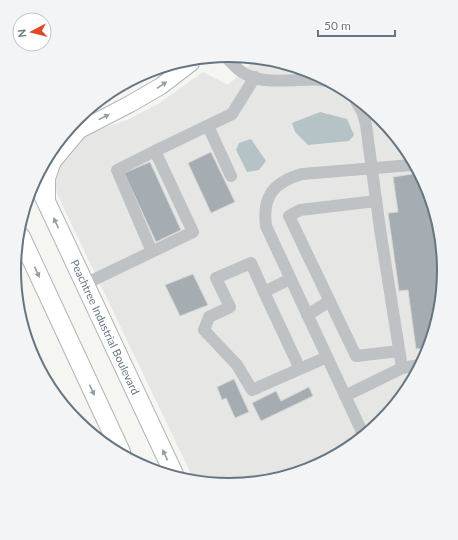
<svg xmlns="http://www.w3.org/2000/svg" width="458" height="540" font-family="Lato,sans-serif">
  <rect width="100%" height="100%" fill="#f5f5f1"/>
  <path fill="#e6e7e5" d="M255,60l56,11 70,47 47,70 16,82 -16,82 -47,70 -70,47 -82,16 -36,-7 -136,-284 -3,-18 19,-34 27,-13 27,-9 31,-16 45,-32 25,13z"/>
  <path fill="#d5dad1" d="M24,323l32,68 -26,-39z"/>
  <path fill="#b5c2c6" d="M320,112l27,7 7,16 -5,6 -41,4 -13,-13 -3,-9z
    M251,139l15,22 -7,9 -12,2 -11,-22 3,-7z"/>
  <path fill="#a5adb3" stroke="#d6d6d4" d="M211,152l24,50 -24,11 -23,-50z
    M150,162l31,68 -25,12 -32,-69z
    M418,173l10,15 16,82 -15,77 -13,2 -8,-59 -9,1 -11,-78 10,-1 -5,-35z
    M193,274l15,31 -28,11 -15,-31z
    M234,379l15,33 -14,6 -9,-20 -4,2 -5,-13z
    M309,387l4,9 -52,25 -9,-18 24,-12 5,10z"/>
  <g fill="none" stroke-linecap="round" stroke-linejoin="round">
    <g stroke="#b1b6b9" stroke-width="18">
      <path id="major" d="M66,137l64,-33 31,-18 30,-23"/>
    </g>
    <g stroke="#b1b5b8" stroke-width="20">
      <path id="highway" d="M36,180l138,294
        M46,198v-20l6,-17 25,-30
        M21,237l100,215"/>
    </g>
    <path stroke="#bec2c5" stroke-width="12" d="M225,56c4,4 8,9 13,13 16,14 40,12 60,11 9,0 19,-2 27,1
      M208,126l23,50
      M376,201l-76,9 -11,6 67,140 43,-5
      M152,252l-35,-82 38,-19
      M290,279l-26,13 -13,-29 -35,15 14,29 -21,10 -5,13 33,35 15,25 75,-33
      M85,284l108,-52 -38,-81 77,-37 23,-37
      M264,292l36,77
      M307,315l23,-14
      M402,368l17,-3
      M345,396l57,-28 -22,-139 -14,-104 -3,-12 -7,-12
      M363,434l-97,-208c-4,-30 8,-44 36,-52l110,-9"/>
    <use href="#major" stroke="#fff" stroke-width="16"/>
    <use href="#highway" stroke="#fff" stroke-width="18"/>
  </g>
  <defs><path id="oneway-solid" d="M-6-.8H1V-3.2L6.5 0L1 3.2V.8H-6Z"/></defs>
  <g fill="#939fa8">
    <use href="#oneway-solid" transform="translate(162 85) rotate(-35)"/>
    <use href="#oneway-solid" transform="translate(104 117) rotate(-26)"/>
    <use href="#oneway-solid" transform="translate(56 223) rotate(-115)"/>
    <use href="#oneway-solid" transform="translate(37 272) rotate(65)"/>
    <use href="#oneway-solid" transform="translate(92 390) rotate(65)"/>
    <use href="#oneway-solid" transform="translate(165 455) rotate(-115)"/>
  </g>
  <g text-anchor="middle" stroke-width="4" stroke-linejoin="round" paint-order="stroke">
    <g font-size="11" fill="#657682" stroke="#fff">
      <text transform="translate(105 327) rotate(65)" y="4">Peachtree Industrial Boulevard</text>
    </g>
  </g>
  <path d="M0 0H458V540H0ZM21 270a208 208 0 1 1 416 0a208 208 0 1 1-416 0Z" fill="#f3f4f5" fill-rule="evenodd"/>
  <path fill="none" stroke="#657682" stroke-width="2" d="M21 270a208 208 0 1 1 416 0a208 208 0 1 1-416 0Z"/>
  <g transform="translate(32 32) rotate(263)"><circle r="19" fill="#ffffff" stroke="#c1c8cd"/>
  <path d="M0-3L7 15L0 10L-7 15Z" fill="#dd4a29"/>
  <text y="-6" font-size="11" font-weight="bold" text-anchor="middle" fill="#657682">N</text>
  </g>
  <path d="M318 30v6h77v-6" fill="none" stroke="#657682" stroke-width="2"/>
  <text x="324" y="30" font-size="12" fill="#657682" stroke="#ffffff" stroke-width="3" paint-order="stroke">50 m</text>
</svg>
